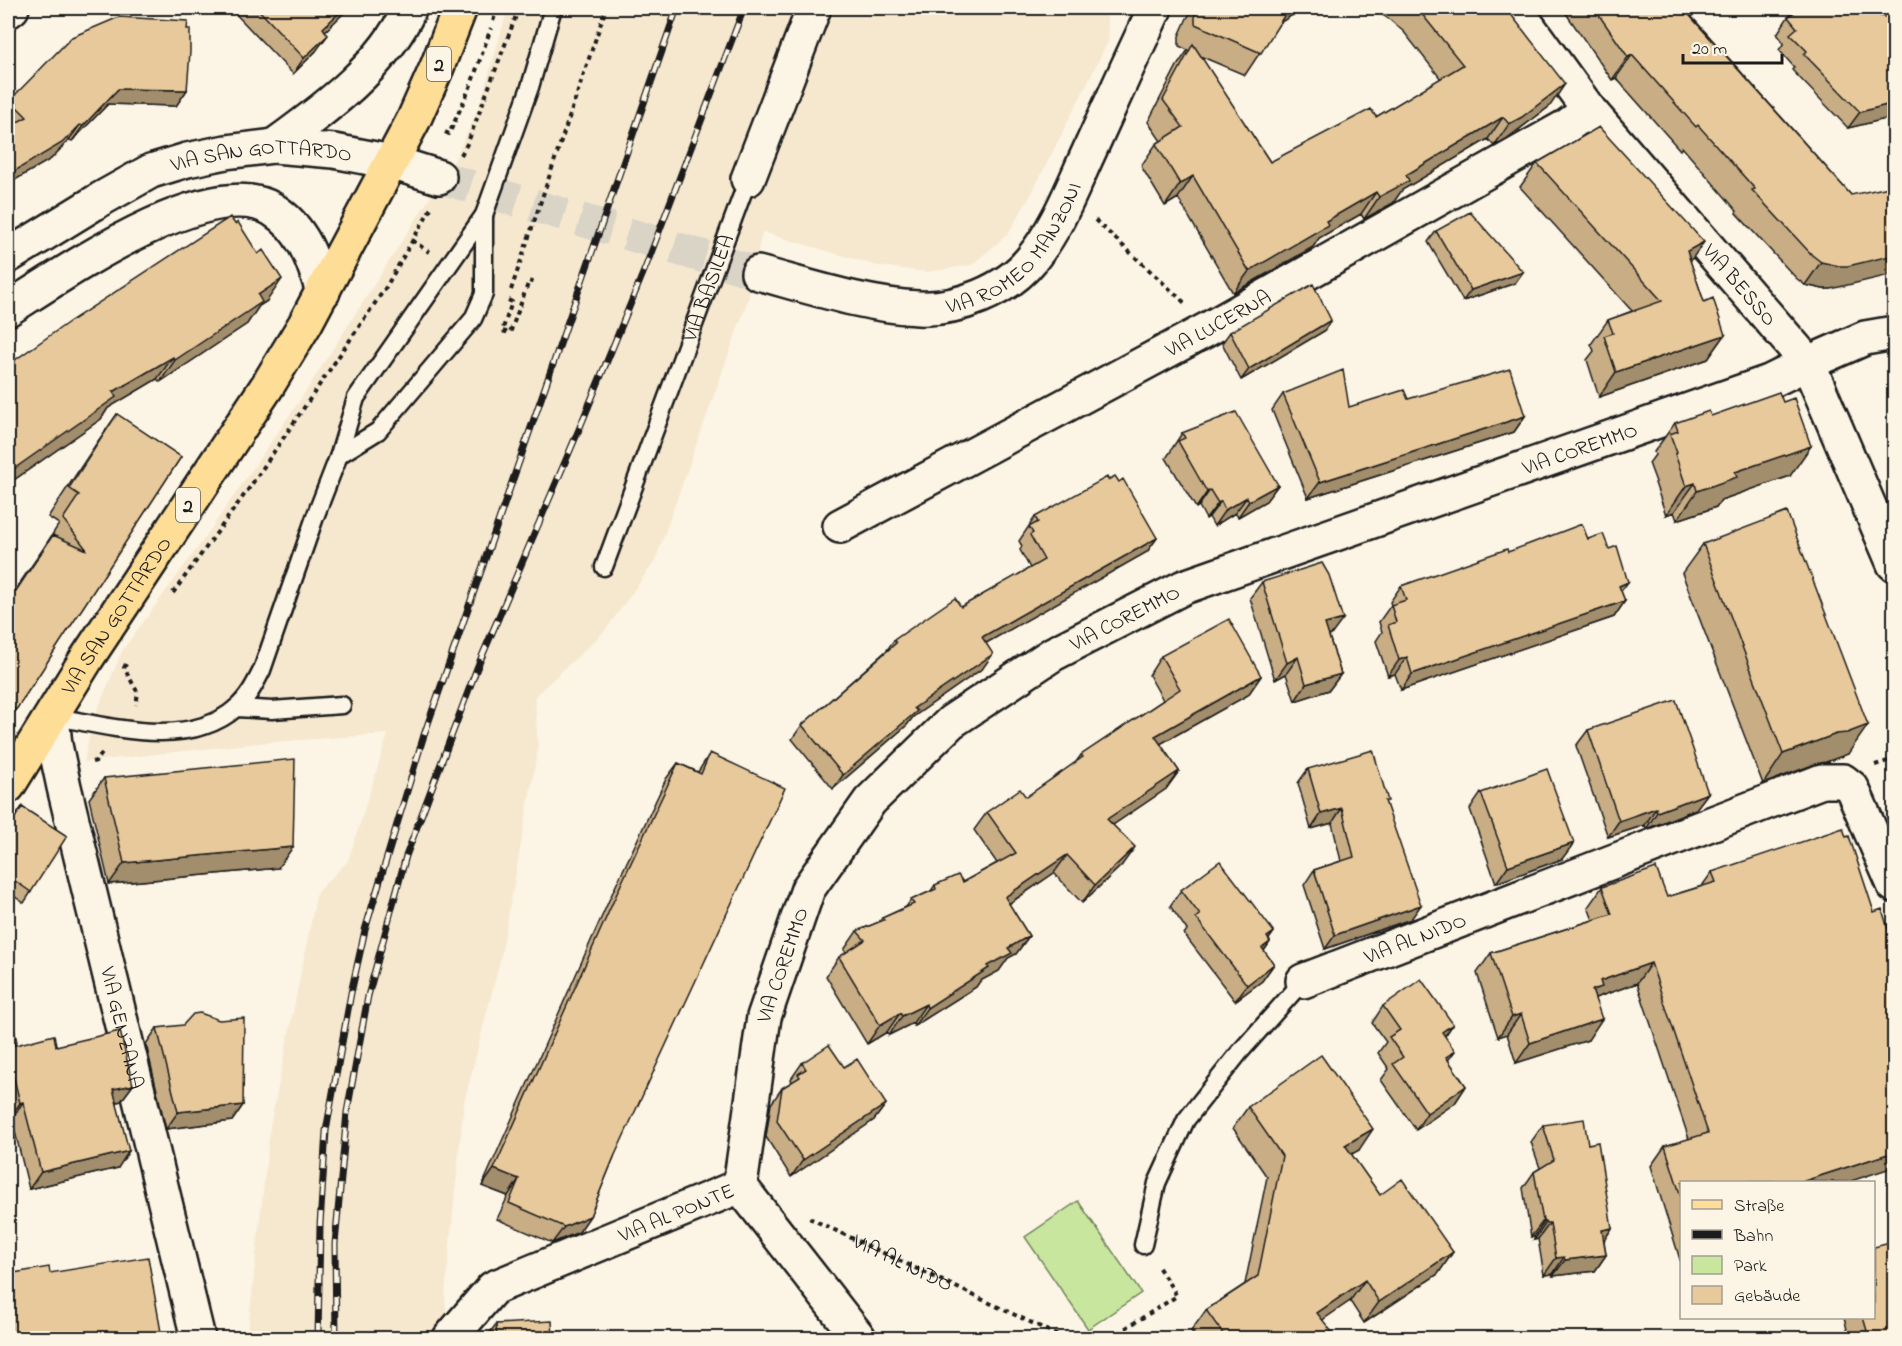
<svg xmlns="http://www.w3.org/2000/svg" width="1902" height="1346" font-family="'Indie Flower',sans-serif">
  <rect width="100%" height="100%" fill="#fcf5e5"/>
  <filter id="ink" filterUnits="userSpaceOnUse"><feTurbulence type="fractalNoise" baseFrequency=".0167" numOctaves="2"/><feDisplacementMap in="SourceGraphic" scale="12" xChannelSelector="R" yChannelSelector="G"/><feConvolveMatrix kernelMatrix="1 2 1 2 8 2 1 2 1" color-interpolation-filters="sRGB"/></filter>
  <g filter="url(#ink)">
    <path fill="#f6e8cf" d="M508,8h598l3,32 -77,153 -24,41 -36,31 -44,7 -50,-6 -116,-34 -14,68 -93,261 -50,70 -70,65 3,53 -37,208 -37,146 -19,192 3,43h-201l23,-211 47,-235 31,-31 40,-127 -128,9 -176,19 8,-40 30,-71 79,-108 99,-143 156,-243 23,-50z"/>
    <path fill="#c8e69e" stroke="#72815d" stroke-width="1.5" d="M1078,1201l63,92 -53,36 -63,-92z"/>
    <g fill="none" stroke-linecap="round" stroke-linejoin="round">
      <path stroke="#dad4c7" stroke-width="33" stroke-dasharray="33 16" stroke-linecap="butt" d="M439,177l319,96"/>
      <g stroke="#1c1c1c" stroke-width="21">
        <g id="service">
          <path d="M339,455l39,-24 95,-112 11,-25v-79"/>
          <path id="s2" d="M604,567l144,-388"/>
          <path d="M236,708l36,2 70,-5"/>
          <path d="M52,716c55,10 137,34 184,-8 12,-10 19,-24 26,-38l53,-153 24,-62 17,-57 128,-183 46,-128 23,-79"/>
          <path d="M1143,1245l14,-62 29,-63 53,-67 64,-72"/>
        </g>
      </g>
      <g stroke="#1c1c1c" stroke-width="38">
        <g id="minor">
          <path d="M8,11l4,-3"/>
          <path d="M274,146c52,-38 109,-79 136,-138"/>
          <path d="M748,179l66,-171"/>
          <path id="s3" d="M840,526l368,-197 359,-203 22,-16"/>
          <path id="s4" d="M52,716l3,29 9,42 134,551"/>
          <path id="s5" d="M1303,981l519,-200h21l9,7 42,97"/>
          <path id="s6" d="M740,1186l24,-169 44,-128 62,-88 81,-79 102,-68 131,-67 585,-205 39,-19"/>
          <path id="s7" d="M450,1338l43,-50 247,-102 119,152"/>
        </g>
      </g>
      <g stroke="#1c1c1c" stroke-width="38">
        <path id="tertiary" d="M1808,363l57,-25 29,-5"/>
      </g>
      <g stroke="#1c1c1c" stroke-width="38">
        <g id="secondary">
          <path id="s8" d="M1515,8l74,102 219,253 86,201"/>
          <path id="s9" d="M8,256l93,-57 50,-28 36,-11 39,-8 48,-6 60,5 57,11 48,15"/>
          <path id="s10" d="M758,273c53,14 106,32 160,35 39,2 88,-17 113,-48 25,-30 40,-69 56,-104 22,-49 45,-99 68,-148"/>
          <path d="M8,309c54,-34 201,-137 264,-100 31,19 41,50 51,83"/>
        </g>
      </g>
      <g stroke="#1c1c1c" stroke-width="38">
        <g id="primary">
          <path id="s11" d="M8,786l79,-128 181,-273 37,-61 109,-205 23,-52 23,-59"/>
        </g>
      </g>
      <g stroke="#1c1c1c" stroke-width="4" stroke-dasharray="4.5 4.5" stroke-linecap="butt">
        <path d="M493,21l5,-13"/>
        <path d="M445,132l4,2 22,-49 20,-57"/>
        <path d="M461,155l7,-13 51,-134"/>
        <path d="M1095,220l91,84"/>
        <path d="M412,240l17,12"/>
        <path d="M511,290l95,-282"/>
        <path d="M508,300l4,2 -10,29 8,2 19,-52 6,2"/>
        <path d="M173,593l77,-106 136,-200 45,-79"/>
        <path d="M126,664l-2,4 14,25 -2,12"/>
        <path d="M92,762l4,-1 8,-10"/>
        <path d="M1875,765l19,-6"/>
        <path id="s1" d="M809,1218l255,120"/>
        <path d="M1110,1338l67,-42 -20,-31"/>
      </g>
      <use href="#service" stroke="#fcf5e5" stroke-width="16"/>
      <use href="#minor" stroke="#fcf5e5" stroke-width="33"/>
      <use href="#tertiary" stroke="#fcf5e5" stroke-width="33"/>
      <use href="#secondary" stroke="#fcf5e5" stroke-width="33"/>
      <use href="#primary" stroke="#fedd96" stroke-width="33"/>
      <g stroke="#1c1c1c" stroke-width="7">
        <path id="rail" d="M318,1338l2,-113 6,-94 25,-138 14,-63 59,-195 253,-727
          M336,1338l-1,-94 12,-132 21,-116 38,-140 71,-188 103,-241 66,-161 98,-258"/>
      </g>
      <use href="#rail" stroke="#fcf5e5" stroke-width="4.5" stroke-dasharray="14" stroke-linecap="butt"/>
    </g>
    <path fill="#c8ad85" stroke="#1c1c1c" stroke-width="1.5" d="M230,8h119l-24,23 -9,20 -23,23z
      M1194,8h110l-24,14 -35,53 -45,-19 70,106 106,-45 65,-38 -37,-47 -14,-12 -18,-12h-4h138l44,98 -44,33 -12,7 -6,-7 -86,51 -9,13 -29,16 -3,-5 -42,24 -6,9 -80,46 -55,-95 -13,8 -24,-40 15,-22 5,-3 -13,-19 29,-56 11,-16 -9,-4v-10l8,-18z
      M1568,8h123l4,5 -3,4 159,178 -20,94h-8l-18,-4 -9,-7 -60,-65 1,-2 -55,-64 -2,3 -64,-72 -4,2 -47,-68z
      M1788,17l106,2v98l-46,11 -56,-58 2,-3 -15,-17 5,-7 -7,-9z
      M187,29v61l-11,16 -68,-2 -36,37 -3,-1 -18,19 -43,25v-57l1,-1 -1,-2v-20l4,-6z
      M1537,163l153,98 14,41 21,33 -17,24 -109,38 -12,-37 7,-9 -3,-7 17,-24 24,-9 -112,-124z
      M1436,231l79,52 -52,18 -35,-59z
      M267,301l-8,5 -12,18 -87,58 -3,-3 -49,29 -7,11 -93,65v-119z
      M1324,331l-83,49 -19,-37 8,-11z
      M1283,394l66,13 59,-8 117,17 -11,16 -206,66 -36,-88z
      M117,414l64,43 -173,265v-137l7,5 28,-41 16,-25 -11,-7 48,-73z
      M1711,416l79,60 -69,24 -5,7 -39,13 -3,-8 -8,3 -11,-32 1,-1 -7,-19 6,-8 -1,-3 21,-29z
      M1182,433l96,52 -12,16 -28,16 -3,-4 -21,13 -5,-9 -3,2 -7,-13 -3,2 -30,-50 5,-7v-1z
      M1108,480l49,58 -10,14 -161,91 -3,25 -70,49 -6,8 -74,64 -41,-50 10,-14 85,-75 7,-10 67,-33 69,-39 -10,-18 2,-4 -3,-5 16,-24z
      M1588,539l33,52 4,10 -11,16 -213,73 -6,-16 -7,2 -12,-35 6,-9 -3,-10 12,-17 -1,-3 11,-16 107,-34z
      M1703,544l145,210 -22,8 -11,2 -52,20 -81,-211z
      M1262,582l69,53 -2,1 12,38 -12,16 -34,11 -9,-27 -11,6 -25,-82z
      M1161,656l100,20 -13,19 -88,49 19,27 -13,18 -53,36 9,40 -40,38 -28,-30 -45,31 20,32 -13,18 -8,4 -9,13 -19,10 -4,6 -62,39 -1,-3 -24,12 -2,-3 -20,12 -41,-68 13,-19 8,-4 -3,-3 13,-19 22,-9 3,-4 24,-11 5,-7 20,-9 4,-6 28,-3 34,-19 -23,-33 13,-18 39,-15 50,-35 5,-7 82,-55 -14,-25z
      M1588,730l120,63 -12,16 -50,20 -1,-4 -37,12 -32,-91z
      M710,753l-96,404 -24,59 -11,16 -27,11 -55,-24 11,-23 -26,-10 128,-288 56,-119 12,-16 20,9z
      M1308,769l78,35 25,115 -86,30 -21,-64 10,-15 27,-9 -9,-38 -21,6 -13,-46z
      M104,778l174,90 -169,16 -20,-85z
      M1481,793l81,66 -66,24 -26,-74z
      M22,807l9,85 -7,11 -16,-11v-65z
      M1712,872l162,40 -192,270v84l-31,-100 14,-20 24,-7 -52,-156 -42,15 -7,42 -72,23 -9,-29 -9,3 -21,-64 14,-20 102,-33 -5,-13 14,-20 65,10 35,-11z
      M1181,890l93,42 -5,7 1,3 -6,9 10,13 -12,17 -27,20 -51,-67 3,-4 -17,-24z
      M8,1004l7,41 41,1 77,39 -12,16 -4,1 1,66 -89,21 -17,-70h-3l-1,-4z
      M1383,1006l70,18 -8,12 3,24 18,26 -11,17 -39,27 -35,-50 8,-11 -11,-16 8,-11 -14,-19z
      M157,1028l86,77 -11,16 -66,8 -20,-85z
      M802,1063l42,4 42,37 -12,16 -83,57 -25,-40 5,-33 11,-16 10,-6 -1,-3z
      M1248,1107l111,43 -8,4 29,41 73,57 -15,22 -74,49 -14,-22 -28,19 5,18h-131l-5,-7 15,-21 39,-26 22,-107 -34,-49z
      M1543,1125l45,19 24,84 -8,12 2,15 -11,16 -42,5v-2l-9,1 -6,-36 -4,1v-3h-3l-8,-49 11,-16 6,-4 -9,-26z
      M1844,1317h30l20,21h-45z
      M496,1324l57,14h-67z"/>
    <path fill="#a28d6c" stroke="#1c1c1c" stroke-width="1.5" d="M344,8h5l-38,37 12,-17z
      M1289,8h15l-26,16z
      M328,35l-12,16 -23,23 11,-16z
      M1632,55l-16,23 -4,2 16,-23z
      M1565,84l-15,22 -44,33 -12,7 15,-22z
      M118,89l69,1 -11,16 -68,-2 -36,37 11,-15z
      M1894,103v14l-46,11 12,-16z
      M1503,117l-15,22 -86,51 -9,13 -29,16 15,-22 27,-22z
      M80,125l-11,15 -18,19 -43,25v-9z
      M1193,176l-15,22 -13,8 15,-22z
      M1376,192l-15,22 -42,24 -6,9 -80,46 16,-22 77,-50z
      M1704,242l-17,24v-15z
      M1894,255v19l-63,15h-8l-18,-4 16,-23z
      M1523,272l-8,11 -52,18 8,-11z
      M282,279l-15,22 -8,5 -12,18 -87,58 15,-22 83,-65z
      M1331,320l-7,11 -83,49 8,-11z
      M1725,335l-17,24 -109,38 17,-25z
      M173,357l-16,22 -49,29 -7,11 -93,65v-6l7,-10 98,-76z
      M1525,416l-11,16 -206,66 12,-16z
      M1811,446l-21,30 -69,24 -5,7 -39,13 20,-29 38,-19z
      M1695,483l-21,29 -8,3 20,-29z
      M1278,485l-12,16 -28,16 11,-16z
      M1210,490l-11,16 -3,2 11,-16z
      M1247,497l-12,16 -21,13 11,-16z
      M1221,501l-12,16 -3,2 12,-16z
      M1157,538l-10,14 -175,99 10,-14z
      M1628,582l-12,16 3,-12z
      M1625,601l-11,16 -213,73 11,-16z
      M1343,619l-12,16 -17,6 11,-17z
      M993,654l-10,14 -70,49 -6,8 -74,64 10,-14 71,-67z
      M1298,657l-12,17 -11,6 12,-17z
      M1407,657l-12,17 -7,2 11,-16z
      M1341,674l-12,16 -34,11 11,-17z
      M1261,676l-13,19 -106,59 13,-18z
      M1868,725l-20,29 -22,8 -11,2 -52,20 20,-30 53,-20z
      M1179,771l-13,18 -71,48 12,-18z
      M1708,793l-12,16 -50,20 11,-17z
      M1342,808l-10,15 -21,6 10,-15z
      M1656,808l-11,17 -37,12 11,-16z
      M1574,843l-12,16 -66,24 12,-17z
      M293,847l-15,21 -169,16 15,-21z
      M1135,847l-13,18 -40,38 13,-18z
      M1067,855l-13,18 -62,42 13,-18z
      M1421,905l-10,14 -86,30 10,-14z
      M1274,932l-11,15 7,-5 -11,16 -9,7 17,-28z
      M1029,936l-13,18 -8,4 -9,13 -19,10 -4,6 -62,39 13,-18 60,-42 21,-18z
      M1651,963l-14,20 -42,15 -3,-8 8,-9z
      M1274,964l-12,17 -27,20 12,-16z
      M926,1004l-13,19 -24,12 13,-19z
      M900,1013l-13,19 -20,12 13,-19z
      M1521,1014l-14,20 -9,3 14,-20z
      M1602,1019l-14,21 -72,23 14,-20z
      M1453,1024l-11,16v-8z
      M1455,1051l-12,16 3,-10z
      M133,1085l-12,16 -19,5 11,-17z
      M1466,1086l-11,17 -39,27 11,-17z
      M23,1102l-11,17h-3l11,-16z
      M886,1104l-12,16 -83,57 12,-17z
      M243,1105l-11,16 -66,8 12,-17z
      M1373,1129l-14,21 -29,17 15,-22z
      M129,1151l-11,17 -89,21 12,-17z
      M1894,1152v15l-46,15h-47z
      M494,1169l25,10 -11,17 -26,-10z
      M590,1216l-11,16 -27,11 12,-16z
      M1543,1221h2l-11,16h-3z
      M1546,1223h4l-12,16 -4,1z
      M1612,1228l-11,17 1,-15z
      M1453,1252l-15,22 -74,49 15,-21z
      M1606,1255l-11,16 -42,5 12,-16z
      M1564,1257l-11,17 -9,1 12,-17z
      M1365,1280l-15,21 -48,33 15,-21z"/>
    <path fill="#e8c99b" stroke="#1c1c1c" stroke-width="1.5" d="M257,8h87l-21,20 5,7 -24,23z
      M1197,8h92l-28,45 -66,-29v-10z
      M1417,8h89l59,76 -43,33 -13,7 -6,-7 -97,58 3,6 -30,16 -3,-5 -50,29 2,4 -79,46 -56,-95 -13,8 -24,-40 27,-17 -20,-27 30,-56 77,118 101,-53 5,8 87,-52z
      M1594,8h97l4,5 -5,3 161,179 43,-9v69l-46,11h-9l-18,-4 -9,-7 -60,-65 3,-1 -57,-64 -2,2 -64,-72 -4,2z
      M1800,8h47l47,11v84l-34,9 -56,-58 3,-3 -17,-17 7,-6 -9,-11z
      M119,17l69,4 -1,8h3v23l-3,38 -69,-1 -35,37 -3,-1 -18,18 -54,32v-48l19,-10 -12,-12 2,-1 -5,-6 60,-61z
      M1599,127l105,115 -17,9 17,51 9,-4 12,37 -109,37 -12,-36 9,-3 -5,-13 54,-19 -125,-138z
      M1470,212l53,60 -52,18 -35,-59z
      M230,217l5,7 3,-2 20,32 5,-4 19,29 -24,16 4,7 -87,58 -2,-3 -60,35 3,5 -101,71 -5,-7 -2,1v-97l61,-43z
      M1313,284l18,36 -82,49 -19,-37z
      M1510,369l15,47 -205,66 -37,-88 60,-24 6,37 55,-17 4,9z
      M1779,392l4,10 11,-4 17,48 -76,26 2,5 -40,14 -2,-8 -9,3 -11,-32 2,-1 -7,-19 8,-3 -3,-8 34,-12 2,5z
      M1236,412l42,73 -29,16 -2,-4 -22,13 -4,-9 -3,2 -8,-13 -3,2 -29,-51 7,-3 -3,-5z
      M117,414l64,43 -165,253 -8,-6v-119l8,6 37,-56 34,15 -24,-31 16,-24 -10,-7z
      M1115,476l4,6 4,-3 34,59 -175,99 11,17 -79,54 3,3 -74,64 -41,-50 94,-82 -2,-3 61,-42 6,9 83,-47 -14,-25 3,-2 -4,-6 9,-5 -3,-5 72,-40 1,3z
      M1787,512l81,213 -21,8 -11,1 -53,20 -80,-210z
      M1582,524l6,15 15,-5 6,15 8,-3 11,36 -9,4 6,15 -213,73 -5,-17 -8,3 -11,-35 8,-3 -5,-17 15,-5 -5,-14 106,-37 1,3z
      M1322,563l7,12 14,44 -18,5 16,50 -35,10 -8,-27 -11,6 -25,-81z
      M1229,619l32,57 -106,60 24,35 -72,48 28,28 -40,38 -28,-30 -62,42 24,39 -21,12 4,5 -25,13 2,2 -62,40 -1,-4 -24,12 -2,-3 -20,12 -41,-68 26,-17 -8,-9 27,-11 -2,-2 32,-14 -3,-4 25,-11 -1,-4 23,-10 5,7 53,-29 -29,-41 33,-23 6,8 57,-40 -2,-2 99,-66 -19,-33z
      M1676,700l32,93 -51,19 -1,-4 -37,13 -31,-91z
      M1373,750l15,51h-3l36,104 -86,30 -21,-65 40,-13 -12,-49 -21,6 -13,-45z
      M710,753l75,35 -171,369 -24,59 -26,11 -55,-24 10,-24 -25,-10 128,-287 56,-119 23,11z
      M295,759l-2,88 -169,16 -20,-85z
      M1547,769l27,74 -66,23 -27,-73z
      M22,807l45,29 -36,56 -23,-16v-48z
      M1843,828l3,9 3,-1 25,76 8,-3 12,40v203l-93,30h-119v18l-17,-54 43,-13 -57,-170 -51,18 2,6 -10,3 10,29 -72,24 -9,-29 -9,3 -21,-64 121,-39 -10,-27 54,-19 11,29 49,-15 -4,-10z
      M1220,861l54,71 -7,5 3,5 -8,6 12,16 -27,21 -51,-67 4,-3 -19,-25z
      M1421,979l32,45 -11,8 13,19 -9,6 20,29 -39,27 -34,-49 10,-7 -14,-20 11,-7 -17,-24z
      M8,1004l9,38 -9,3z
      M200,1013l19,7 25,-2 -1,87 -65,7 -21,-84 26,-3 10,-11z
      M120,1031l13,54 -20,4 16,62 -88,21 -18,-70 -3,1 -12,-50v-6l46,-12 2,11z
      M829,1045l15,22 13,-8 29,45 -83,56 -26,-39 5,-33 18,-11 -2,-3 8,-5 -4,-6z
      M1321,1055l52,74 -28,16 35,50 22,-16 51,73 -74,50 -14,-22 -48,33 15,19 -9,6h-97l-20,-28 52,-34 24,-120 -34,-49z
      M1584,1119l4,25 10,-2 14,86 -10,2 4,25 -41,5 -1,-3 -8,1 -6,-35h-4l-1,-2h-2l-9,-49 20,-12 -11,-35z
      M1894,1242v96h-25l-6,-21h11v-70z
      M148,1257l14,81h-154v-64l41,-7 1,6z
      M552,1321l1,17h-56l-1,-14z"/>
  </g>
  <g text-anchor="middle" stroke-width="6" stroke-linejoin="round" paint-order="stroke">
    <g fill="#fcf5e5" stroke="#5f5d58" stroke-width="1.5">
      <rect x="427" y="47" width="24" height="34" rx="4.5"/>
      <rect x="176" y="488" width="24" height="34" rx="4.5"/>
    </g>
    <g font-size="20" font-weight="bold" fill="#1c1c1c">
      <text x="439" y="71">2</text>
      <text x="188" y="512">2</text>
    </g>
    <g font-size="21" fill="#1c1c1c" stroke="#fcf5e5">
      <text dy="7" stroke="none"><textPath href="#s9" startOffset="279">VIA SAN GOTTARDO</textPath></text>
      <text dy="7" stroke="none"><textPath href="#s10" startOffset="286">VIA ROMEO MANZONI</textPath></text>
      <text dy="7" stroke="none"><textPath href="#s8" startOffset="357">VIA BESSO</textPath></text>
      <text dy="7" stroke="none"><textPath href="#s2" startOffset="298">VIA BASILEA</textPath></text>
      <text dy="7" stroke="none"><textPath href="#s3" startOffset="429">VIA LUCERNA</textPath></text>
      <text dy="7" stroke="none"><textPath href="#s6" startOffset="1216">VIA COREMMO</textPath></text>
      <text dy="7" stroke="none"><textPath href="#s11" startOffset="202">VIA SAN GOTTARDO</textPath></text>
      <text dy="7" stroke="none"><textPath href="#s6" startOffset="730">VIA COREMMO</textPath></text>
      <text dy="7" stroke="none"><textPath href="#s5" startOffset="120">VIA AL NIDO</textPath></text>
      <text dy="7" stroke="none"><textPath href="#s6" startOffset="226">VIA COREMMO</textPath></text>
      <text dy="7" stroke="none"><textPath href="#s4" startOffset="320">VIA GENZANA</textPath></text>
      <text dy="7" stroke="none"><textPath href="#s7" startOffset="264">VIA AL PONTE</textPath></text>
      <text dy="7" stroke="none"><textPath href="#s1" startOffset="104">VIA AL NIDO</textPath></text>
    </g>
  </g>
  <rect width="1902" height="1346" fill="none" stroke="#fcf5e5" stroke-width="30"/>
  <rect x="15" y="15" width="1872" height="1316" fill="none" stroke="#1c1c1c" stroke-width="2" filter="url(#ink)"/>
  <rect x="1680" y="1181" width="195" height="138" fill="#fcf5e5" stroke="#a29e95" stroke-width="1.5"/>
  <rect x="1692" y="1200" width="30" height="9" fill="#fedd96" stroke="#a29e95" stroke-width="1.5"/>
  <text x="1734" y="1211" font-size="18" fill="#1c1c1c">Straße</text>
  <rect x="1692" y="1230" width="30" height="9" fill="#1c1c1c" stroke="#a29e95" stroke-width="1.5"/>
  <text x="1734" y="1241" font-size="18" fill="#1c1c1c">Bahn</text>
  <rect x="1692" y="1256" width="30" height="18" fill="#c8e69e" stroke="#a29e95" stroke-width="1.5"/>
  <text x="1734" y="1271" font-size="18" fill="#1c1c1c">Park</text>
  <rect x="1692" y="1286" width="30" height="18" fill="#e8c99b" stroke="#a29e95" stroke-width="1.5"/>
  <text x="1734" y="1301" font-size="18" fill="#1c1c1c">Gebäude</text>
  <path d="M1683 54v9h99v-9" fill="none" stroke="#1c1c1c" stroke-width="3"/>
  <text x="1692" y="54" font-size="18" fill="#1c1c1c" stroke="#fcf5e5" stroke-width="4.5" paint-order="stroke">20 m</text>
</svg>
